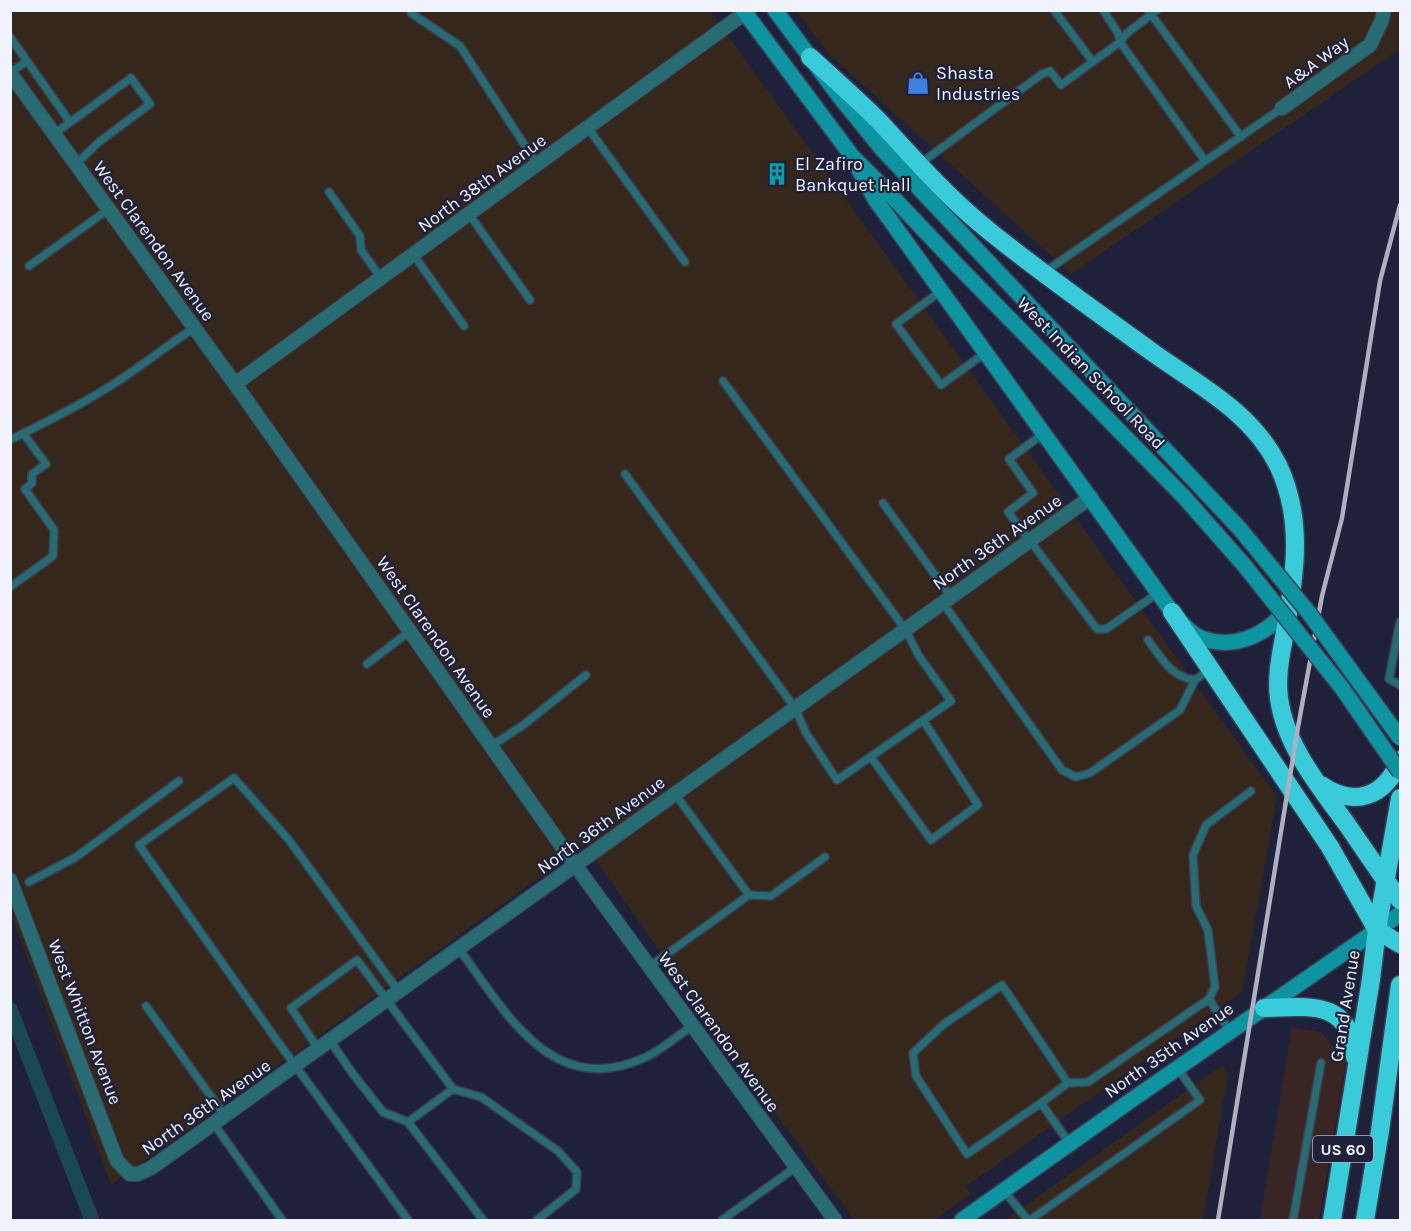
<svg xmlns="http://www.w3.org/2000/svg" width="1411" height="1231" font-family="Karla,sans-serif">
  <rect width="100%" height="100%" fill="#1e2139"/>
  <path fill="#392524" d="M1292,1027l29,5 25,29 -27,159h-59z"/>
  <path fill="#36271c" d="M11,11h699l567,786 -35,195 -276,194 5,8 -37,26h-80l-98,-133 -171,-242 -474,340 -100,-271z
    M796,11h604v38l-329,225 -242,-220z
    M1223,1065l5,10 -25,145h-198z"/>
  <g fill="none" stroke-linecap="round" stroke-linejoin="round">
    <path stroke="#194854" stroke-width="15" d="M10,1009l82,211"/>
    <g stroke="#3b3e54" stroke-width="10">
      <path id="lane" d="M1054,10l39,52
        M1103,10l15,23 2,9
        M1148,10l93,127
        M411,13l49,33 77,118
        M10,37l17,24 -17,12
        M1120,42l6,-8 31,-24
        M27,61l43,61
        M588,128l97,134
        M54,134l77,-56 19,26 -51,38 -23,22
        M921,163l121,-89 8,-3 11,14 59,-43 85,119
        M329,192l31,44 1,14 20,28
        M469,214l61,86
        M413,254l51,72
        M29,266l80,-57
        M1046,271l236,-163
        M941,291l-45,33 45,61 44,-32
        M1044,433l-35,26 24,34 -25,19 89,117h9l52,-36
        M10,440c42,-21 89,-44 127,-72 19,-13 37,-27 57,-40
        M625,474l170,234 11,25 31,47 114,-79 -32,-45 -14,-27 -182,-248
        M883,503l68,94
        M10,587l43,-31 1,-26 -29,-41 7,-6v-9l14,-10 -23,-31
        M943,603l119,167 14,7 14,-4 90,-63 15,-30
        M1400,622l-11,57 11,6
        M1148,640c14,19 23,37 47,40l14,-10
        M367,664l43,-33
        M491,746l31,-20 64,-51
        M871,757l60,83 47,-35 -55,-85
        M29,882l47,-25 103,-76
        M749,895l22,1 54,-39
        M459,949c47,63 93,152 187,108 17,-8 31,-21 46,-31
        M649,967l100,-72 -74,-101
        M399,992l-110,-152 -55,-62 -95,67 139,197 130,178
        M1209,999l6,-12 -7,-57 -12,-24 -3,-51 13,-30 45,-34
        M146,1006l79,110
        M319,1050l-28,-42 66,-48 96,129 -45,33 -25,-10 -30,-38 -22,-32
        M1068,1083l20,-1 121,-83 21,33
        M453,1089l28,8 77,54 19,21 -1,17 -39,31
        M1041,1103l27,-20 -66,-98 -58,39 -31,29 3,23 51,78 74,-51 29,41
        M408,1122l75,98
        M214,1124l68,96
        M1004,1191l24,29
        M722,1220l74,-53
        M1030,1220l170,-120 -22,-31
        M1293,1220l28,-157"/>
    </g>
    <g stroke="#3b3e54" stroke-width="16">
      <path id="street" d="M10,73l225,311 340,481 260,355
        M1282,108l88,-63 12,-25 2,-10
        M235,384l514,-374
        M10,880l107,281 13,13h8l13,-6 940,-671"/>
    </g>
    <g stroke="#3b3e54" stroke-width="18">
      <path id="secondary" d="M743,10l109,146 34,34 71,75 227,232 60,68
        M775,10l64,86 43,53 358,380
        M858,168l17,31 297,413c9,10 19,23 32,27 33,11 71,-7 85,-37
        M962,1220l171,-121 267,-185"/>
    </g>
    <g stroke="#3b3e54" stroke-width="21">
      <path id="highway" d="M810,57c23,21 47,42 69,64 35,38 69,77 109,109 53,43 109,82 164,122 46,33 99,59 126,113 26,54 17,111 7,167 -4,22 -9,44 -6,66 6,47 40,88 67,125 18,26 35,52 54,77
        M1172,612l158,235 47,83 23,14
        M1321,785c33,23 64,12 79,-25
        M1264,1008c43,-1 86,-10 91,49
        M1332,1220l39,-241 6,-49 23,-132
        M1365,1220l15,-89 20,-146"/>
    </g>
    <use href="#lane" stroke="#286b73" stroke-width="7"/>
    <use href="#street" stroke="#286b73" stroke-width="14"/>
    <use href="#secondary" stroke="#0e94a0" stroke-width="15"/>
    <use href="#highway" stroke="#39cbd9" stroke-width="18"/>
    <path stroke="#aeb0bf" stroke-width="4.5" d="M1218,1220l80,-493 24,-131 20,-78 38,-237 20,-76"/>
    <g stroke="#3b3e54" stroke-width="18" stroke-linecap="butt">
      <path id="secondary-bridge" d="M1240,529l69,84 91,125
        M1244,565l98,123 58,84"/>
    </g>
    <use href="#secondary-bridge" stroke="#0e94a0" stroke-width="15"/>
  </g>
  <defs>
    <g id="shop-bare" transform="scale(1.8)"><path d="M-5-2.5h2.3a2.7 3.5 0 0 1 5.4 0H5L5.5 6h-11ZM-1.5-2.5h3a1.5 2.3 0 0 0-3 0Z" fill="#3f7fe0" stroke="#1e2139" stroke-width="2.5" paint-order="stroke"/></g>
    <g id="building-bare" transform="scale(1.8)"><path d="M-4-6H4V6H1V3H-1V6H-4ZM-2.5-4.3h1.7v1.8h-1.7ZM.8-4.3h1.7v1.8H.8ZM-2.5-1h1.7V.8h-1.7ZM.8-1h1.7V.8H.8Z" fill="#0f9aa8" stroke="#1e2139" stroke-width="2.5" paint-order="stroke"/></g>
  </defs>
  <g fill-rule="evenodd">
    <use href="#shop-bare" x="918" y="83"/>
    <use href="#building-bare" x="777" y="174"/>
  </g>
  <g text-anchor="middle" stroke-width="4.5" stroke-linejoin="round" paint-order="stroke">
    <rect fill="#1e2139" stroke="#b1b3c2" stroke-width="1.5" x="1313" y="1136" width="60" height="26" rx="4.5"/>
    <g font-size="16" font-weight="bold" fill="#f0f2fc">
      <text x="1343" y="1155">US 60</text>
    </g>
    <g font-size="18" fill="#f0f2fc" stroke="#1e2139">
      <text transform="translate(1316 62) rotate(-36)" y="6">A&amp;A Way</text>
      <text transform="translate(482 183) rotate(-36)" y="6">North 38th Avenue</text>
      <text transform="translate(154 241) rotate(54)" y="6">West Clarendon Avenue</text>
      <text transform="translate(1091 373) rotate(46)" y="6">West Indian School Road</text>
      <text transform="translate(997 542) rotate(-35)" y="6">North 36th Avenue</text>
      <text transform="translate(436 637) rotate(55)" y="6">West Clarendon Avenue</text>
      <text transform="translate(601 825) rotate(-36)" y="6">North 36th Avenue</text>
      <text transform="translate(1345 1006) rotate(-81)" y="6">Grand Avenue</text>
      <text transform="translate(85 1022) rotate(69)" y="6">West Whitton Avenue</text>
      <text transform="translate(719 1032) rotate(54)" y="6">West Clarendon Avenue</text>
      <text transform="translate(1169 1050) rotate(-35)" y="6">North 35th Avenue</text>
      <text transform="translate(206 1107) rotate(-35)" y="6">North 36th Avenue</text>
    </g>
    <g font-size="18" fill="#f0f2fc" stroke="#1e2139" text-anchor="start">
      <text x="936" y="79">Shasta<tspan x="936" dy="21">Industries</tspan></text>
      <text x="795" y="170">El Zafiro<tspan x="795" dy="21">Bankquet Hall</tspan></text>
    </g>
  </g>
  <rect width="1411" height="1231" fill="none" stroke="#f0f2fc" stroke-width="24"/>
</svg>
